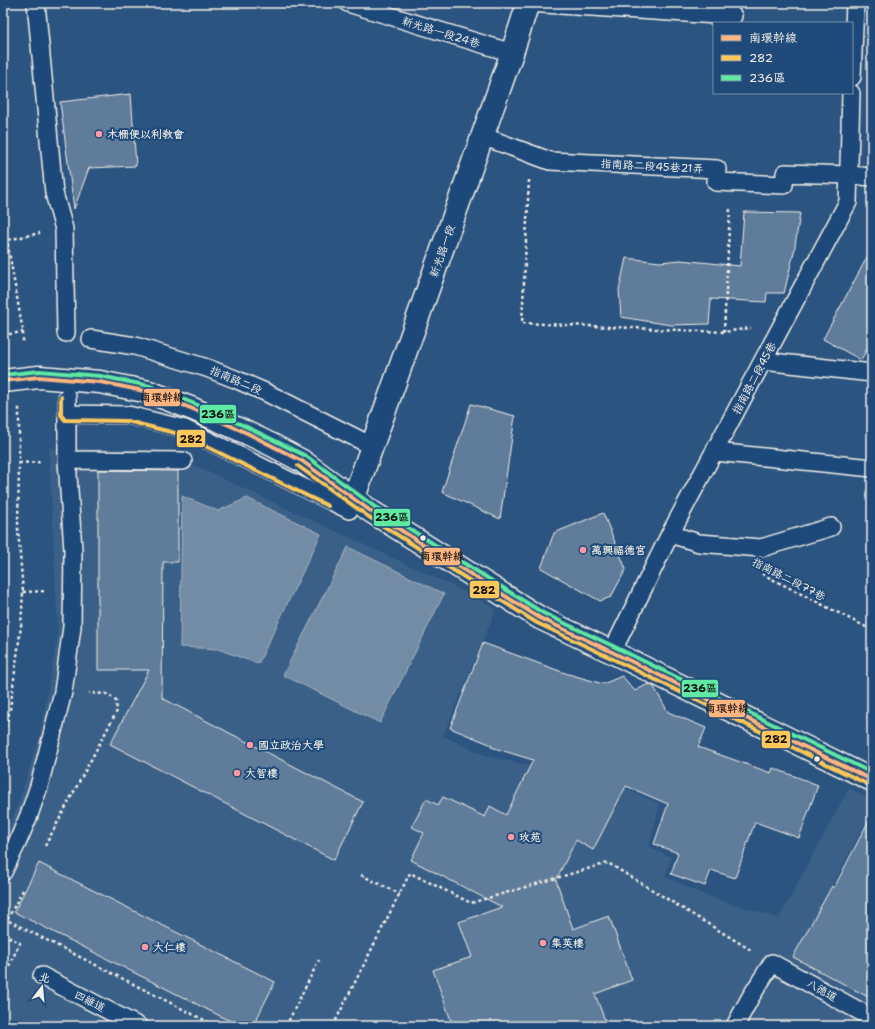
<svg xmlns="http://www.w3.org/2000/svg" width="875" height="1029" font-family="'Shantell Sans','LXGW WenKai TC',sans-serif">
  <rect width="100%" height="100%" fill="#2c5481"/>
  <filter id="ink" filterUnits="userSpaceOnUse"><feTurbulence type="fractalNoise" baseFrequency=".025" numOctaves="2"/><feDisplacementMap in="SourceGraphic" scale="8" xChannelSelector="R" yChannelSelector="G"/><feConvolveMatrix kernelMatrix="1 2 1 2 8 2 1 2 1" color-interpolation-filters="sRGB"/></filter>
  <g filter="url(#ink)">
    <path fill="#3b6088" d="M49,448l107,2 46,19 253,118 41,22 -53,127 46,21 125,27 46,20 -11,43 22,10 -6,20 44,20 70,21 70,-130 23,12v10l-40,76 40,24v116h-869v-183l16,-42 21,-66 18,-102z"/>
    <path fill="#738ca6" stroke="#a7b4c0" d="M182,496l36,15 29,-13 74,36 -63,130 -40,-15 -38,-2z
      M348,547l96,47 -64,129 -97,-48z"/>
    <path fill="#5e7b9a" stroke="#f4f1e8" d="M131,94l5,72 -47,2 -15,41 -14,-107z
      M744,212l56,1 -6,39 -10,41h-17l-1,9 -55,-3 -2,25 -38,1 -50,-8 -2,-27 7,-32 34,4 20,-2 60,6z
      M872,248v91l-11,21 -38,-21z
      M471,404l44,12 -15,103 -58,-27z
      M98,470l80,1v91h-15l-1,136 201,104 -29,58 -224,-116 39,-74h-51z
      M603,513l23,56 -15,28 -11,4 -59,-33 13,-35z
      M483,643l82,30 38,11 19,-8 13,15 13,-7 6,3 14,25 38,16 -8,19 73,26 2,-5 45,17 -19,53 -44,-16 -20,56 -24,-8 -6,16 -34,-12 7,-21 -24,-9 14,-40 -42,-18 -33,64 -17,-10 -20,40 17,49 36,-13 23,64 -37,14 12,32h-154l-20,-56 39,-13 -13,-35 43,-15 -91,-47 13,-27 -12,-6 14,-28 12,6 5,-8 42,20 5,-11 16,9 27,-55 -42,-13 1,-2 -42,-17z
      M872,814v185l-79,-42 39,-71 2,2z
      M39,863l236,119 -22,44h-13l-226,-114z"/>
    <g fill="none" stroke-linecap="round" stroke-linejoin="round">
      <g stroke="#f4f1e8" stroke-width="20">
        <path id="lane" d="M36,3l18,190 10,36 2,104
          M348,3l164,50
          M528,3l205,13
          M852,77l3,-74
          M482,136l68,25 167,8 -1,13 68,3 1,-12 64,2 23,2
          M91,339l44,7 72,22 28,11 30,13 107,54
          M763,361l109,12
          M67,397v17l61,1 57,14 164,81 5,-13
          M715,452l157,16
          M67,460l116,1
          M670,534l29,9 62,5 70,-21
          M612,652l58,-118 178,-332 3,-109
          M3,872l15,-31 11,-26 10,-29 24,-94 9,-65 1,-77 -6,-90v-46
          M42,976l96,50
          M735,1026l15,-28 22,-35 100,55"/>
      </g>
      <g stroke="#f4f1e8" stroke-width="25">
        <path id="street" d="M354,497l158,-444 16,-50"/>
      </g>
      <g stroke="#f4f1e8" stroke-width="25">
        <path id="secondary" d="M3,381l36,-4 61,5 49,10 44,17 54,24 25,12 30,16 70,51 168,106 72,34 260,128"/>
      </g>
      <path stroke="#f4f1e8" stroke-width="2.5" stroke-dasharray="3 3" stroke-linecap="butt" d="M529,180l-7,143 202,9 27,-4
        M3,208l4,32 16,92v11
        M3,241l37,-8
        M724,332l6,-124
        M3,335l20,-3
        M19,463l22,-1
        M762,574l110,56
        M23,592l24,-1
        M3,739l7,-30 11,-83 2,-34 -5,-63 1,-66v-56
        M45,846l72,-135 -1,-10 -8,-7 -19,-1
        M361,875l39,19
        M23,890l-16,30 209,106
        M3,917l4,3
        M3,934l17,9 -14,29 -3,-1
        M286,1026l33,-66
        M333,1026l77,-153 61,30 137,-40 143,87"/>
      <use href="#lane" stroke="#1f4a7a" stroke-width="17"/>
      <use href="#street" stroke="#1f4a7a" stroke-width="22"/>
      <use href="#secondary" stroke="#1f4a7a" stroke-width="22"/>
      <g stroke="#1f4a7a" stroke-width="7">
        <path id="bus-1" d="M3,381l36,-4 61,5 49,10 44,17 54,24 55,28 70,51 168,106 72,34 260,128"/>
      </g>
      <g stroke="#1f4a7a" stroke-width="7">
        <path id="bus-2" d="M61,397v18l4,5 62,1 56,14 145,71
          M298,466l71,51 168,106 72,34 260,128"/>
      </g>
      <g stroke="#1f4a7a" stroke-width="7">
        <path id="bus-3" d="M3,375l36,-4 61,5 50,10 45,18 54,24 57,28 69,51 168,106 72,34 257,126"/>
      </g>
      <use href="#bus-1" stroke="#ffb580" stroke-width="4"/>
      <use href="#bus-2" stroke="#fdc75a" stroke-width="4"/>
      <use href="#bus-3" stroke="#60e9a3" stroke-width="4"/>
    </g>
  </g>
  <g fill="#ff9aa2" stroke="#1f4a7a" stroke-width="1.5">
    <circle cx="99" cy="134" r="4"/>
    <circle cx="583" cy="550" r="4"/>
    <circle cx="250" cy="745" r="4"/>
    <circle cx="237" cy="773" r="4"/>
    <circle cx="511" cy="837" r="4"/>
    <circle cx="543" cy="943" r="4"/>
    <circle cx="145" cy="947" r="4"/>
  </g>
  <g fill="#f4f1e8" stroke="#1f4a7a" stroke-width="1.5">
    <circle cx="423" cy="538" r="3.5"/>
    <circle cx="817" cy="759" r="3.5"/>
  </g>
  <g text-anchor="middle" stroke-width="4" stroke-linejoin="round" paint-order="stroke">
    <g font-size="11" fill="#f4f1e8" stroke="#1f4a7a">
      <text transform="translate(441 32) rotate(17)" y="4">新光路一段24巷</text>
      <text transform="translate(652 166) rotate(3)" y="4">指南路二段45巷21弄</text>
      <text transform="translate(442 251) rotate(-71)" y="4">新光路一段</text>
      <text transform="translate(754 378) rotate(-62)" y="4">指南路二段45巷</text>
      <text transform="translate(236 380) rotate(23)" y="4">指南路二段</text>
      <text transform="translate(789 579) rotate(27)" y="4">指南路二段77巷</text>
      <text transform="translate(822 990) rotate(29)" y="4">八德道</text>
      <text transform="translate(90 1001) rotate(27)" y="4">四維道</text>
    </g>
    <g font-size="11" font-weight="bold" fill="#f4f1e8" stroke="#1f4a7a" text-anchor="start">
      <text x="107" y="138">木柵便以利教會</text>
      <text x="591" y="554">萬興福德宮</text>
      <text x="258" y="749">國立政治大學</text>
      <text x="245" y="777">大智樓</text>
      <text x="519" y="841">玫苑</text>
      <text x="551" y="947">集英樓</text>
      <text x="153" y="951">大仁樓</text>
    </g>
  </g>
  <g stroke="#1f4a7a" stroke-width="1.5">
    <rect x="143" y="388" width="38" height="19" rx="4" fill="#ffb580"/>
    <rect x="199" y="404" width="38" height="20" rx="4" fill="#60e9a3"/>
    <rect x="176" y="429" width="30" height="19" rx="4" fill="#fdc75a"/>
    <rect x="373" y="508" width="38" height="19" rx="4" fill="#60e9a3"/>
    <rect x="423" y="547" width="38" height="19" rx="4" fill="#ffb580"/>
    <rect x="469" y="580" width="31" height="19" rx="4" fill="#fdc75a"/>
    <rect x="681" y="679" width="38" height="19" rx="4" fill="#60e9a3"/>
    <rect x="708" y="699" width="38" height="19" rx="4" fill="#ffb580"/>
    <rect x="761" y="730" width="30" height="19" rx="4" fill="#fdc75a"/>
  </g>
  <g font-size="11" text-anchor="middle" font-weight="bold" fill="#111">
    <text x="162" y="401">南環幹線</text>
    <text x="218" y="418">236區</text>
    <text x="191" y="443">282</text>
    <text x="392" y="521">236區</text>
    <text x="442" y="560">南環幹線</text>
    <text x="484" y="594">282</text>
    <text x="700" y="692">236區</text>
    <text x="727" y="712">南環幹線</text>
    <text x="776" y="743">282</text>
  </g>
  <rect width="875" height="1029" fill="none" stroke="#1f4a7a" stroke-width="16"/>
  <rect x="8" y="8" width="859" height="1013" fill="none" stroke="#f4f1e8" stroke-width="1.5" filter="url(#ink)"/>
  <rect x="713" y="22" width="140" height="72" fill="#1f4a7a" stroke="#748da6"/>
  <rect x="721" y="35" width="20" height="6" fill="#ffb580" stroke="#748da6"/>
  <text x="749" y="42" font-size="12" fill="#f4f1e8">南環幹線</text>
  <rect x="721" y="55" width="20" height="6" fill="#fdc75a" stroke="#748da6"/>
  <text x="749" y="62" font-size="12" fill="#f4f1e8">282</text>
  <rect x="721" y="75" width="20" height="6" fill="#60e9a3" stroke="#748da6"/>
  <text x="749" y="82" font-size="12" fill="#f4f1e8">236區</text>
  <g transform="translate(42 987) rotate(16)" stroke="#1f4a7a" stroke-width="3" paint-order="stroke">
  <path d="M0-3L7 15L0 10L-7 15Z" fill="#f4f1e8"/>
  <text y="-6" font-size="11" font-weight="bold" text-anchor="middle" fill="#f4f1e8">北</text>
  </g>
</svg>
